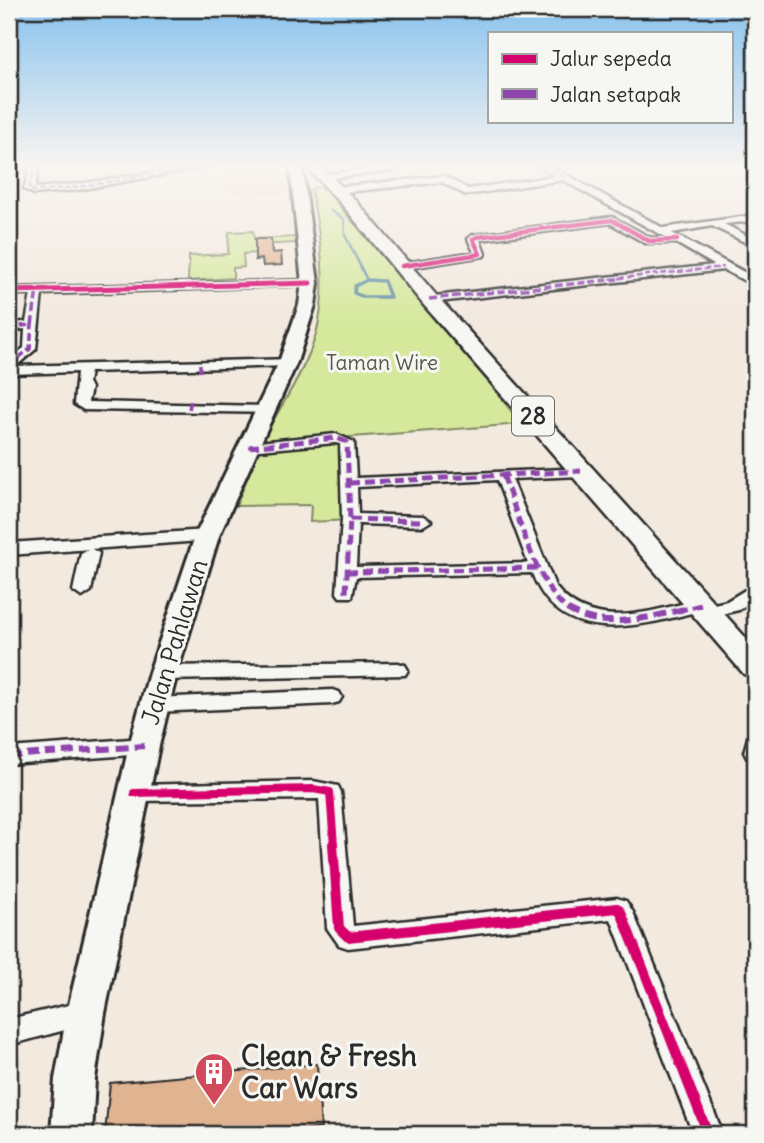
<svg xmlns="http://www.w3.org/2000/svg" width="764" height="1143" font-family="Delius,sans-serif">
  <rect width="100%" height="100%" fill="#f2e9df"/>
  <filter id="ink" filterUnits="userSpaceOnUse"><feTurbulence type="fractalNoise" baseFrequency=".0143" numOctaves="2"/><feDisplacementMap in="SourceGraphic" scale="14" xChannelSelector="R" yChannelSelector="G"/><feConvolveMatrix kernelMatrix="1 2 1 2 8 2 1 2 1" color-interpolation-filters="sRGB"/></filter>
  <g filter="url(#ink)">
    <path fill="#edd9c8" d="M284,169l2,25 -39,2 -14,-3 -5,-3 -7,-17z"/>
    <path fill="#d5e89c" stroke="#808a64" stroke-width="2" d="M315,187l10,2 163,192 33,43 -261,20c16,-30 36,-59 49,-90 22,-51 13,-112 2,-164z
      M253,231l1,8 42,-2v6l-41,2 1,8 -13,1 1,13 -11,1v10l-45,3 1,-25 39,-2 1,-22z
      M341,440l7,80 -38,2 1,-17 -75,1 23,-58z"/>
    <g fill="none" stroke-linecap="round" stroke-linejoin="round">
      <path stroke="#6b92a5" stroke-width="2.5" d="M331,211l13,8 1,16 22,45
        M366,280h6"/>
      <path stroke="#6b92a5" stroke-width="3.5" d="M367,280l17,1 6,16h-26l-10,-4 1,-7z"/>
    </g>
    <path fill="#e0b391" stroke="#2b2b2b" stroke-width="2" d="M255,239h16l1,14 9,-1 1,13 -19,1 -1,-7 -7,1z
      M317,1064l4,64 -62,6h-154l5,-51z"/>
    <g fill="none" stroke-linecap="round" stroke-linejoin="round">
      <g stroke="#2b2b2b" stroke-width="5">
        <path id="minor" d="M9,165h30l-4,23 43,-4 122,-19h18l-140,25 -44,4 -10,-5 6,-20h-21z
          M392,165l5,3 -2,2 -71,9 -5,-3z
          M539,165h10l114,63 92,-13v6l-31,3 31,16v7l-43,-21 -40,7 83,45v8l-31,-16 -295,33 -6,-4 2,-2 289,-32 -38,-22h-31l-35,-20 -130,17 5,14 -1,2 -82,13 -4,-1v-4l76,-12 -6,-13 5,-4 139,-18 39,21 14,-1 -102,-57 -97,15 -24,-13 -105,11 -5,-3 5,-3 107,-11 24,13 87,-13z
          M310,280l4,1v4l-272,9 -6,55 -20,17 277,-7 2,3 -7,4 -198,6 -2,10 3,6 -3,14 179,4 5,1v6l-188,-3 -10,-6 3,-32 -68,2v-15l15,-11 1,-19 -16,2v-8l17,-1 5,-28h-22v-6z
          M336,434l18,8 2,36 230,-10 3,3 -3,3 -5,2 -69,3 43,107c35,47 97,25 146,13l9,6 17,-4 28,-17v14l-16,12 -31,7 -9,-6c-60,16 -139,37 -167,-38l-176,4 -4,20h-12l-3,-4 5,-74 -2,-75 -5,-1 -86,8 -7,-4 7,-4zM497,480l31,83 -172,4 2,-43 65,2 8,-5 -8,-5 -65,-2 -1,-27z
          M90,548l9,5 -8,38 -9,6 -9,-6 8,-38z
          M398,663l7,2 3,5 -3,5 -242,5 -7,-2 -3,-5 3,-5 7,-2z
          M332,690l7,2 3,5 -3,5 -7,2 -177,8 -7,-2 -3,-5 3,-5 7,-2z
          M755,735v25l-8,-2 -3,-6 4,-14z
          M144,738l7,3 4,5 -4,5 -7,3 -135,10v-16z
          M313,781l25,5 3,6 12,134 264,-28 9,3 7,11 90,222h-30l-82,-215 -263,29 -9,-3 -12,-17 -8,-129 -185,2 -8,-2 -3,-6 3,-6 8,-2z
          M86,1001l9,3 4,9 -4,9 -86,23v-26z"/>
      </g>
      <g stroke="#2b2b2b" stroke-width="5">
        <path id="tertiary" d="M207,530l7,2 3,4 -3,4 -205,15v-12z"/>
      </g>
      <g stroke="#2b2b2b" stroke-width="6">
        <path id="secondary" d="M290,165h12l16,118 -3,22 -18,57 -78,174 -42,137 -18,73 -54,267 -10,66 -3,55h-41l4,-55 12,-66 62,-267 20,-73 46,-137 84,-174 20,-57 3,-22z"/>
      </g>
      <g stroke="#2b2b2b" stroke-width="5">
        <path id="trunk" d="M305,165h15l36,36 80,94 319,353v29l-11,-3 -322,-371 -78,-96z"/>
      </g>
      <use href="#minor" fill="#f6f6f2" fill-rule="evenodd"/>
      <use href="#tertiary" fill="#f6f6f2" fill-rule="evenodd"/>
      <use href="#secondary" fill="#f6f6f2" fill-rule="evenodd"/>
      <use href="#trunk" fill="#f6f6f2" fill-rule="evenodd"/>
      <path stroke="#8e44ad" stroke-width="2.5" stroke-dasharray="6 2.5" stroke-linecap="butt" d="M543,165l22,12
        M9,166h26l-6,23 5,2 44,-4 136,-22
        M602,280l122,-13"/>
      <path stroke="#8e44ad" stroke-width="3.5" stroke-dasharray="8 3.5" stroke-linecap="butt" d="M429,299l189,-20
        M9,327l23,-2 5,-35
        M200,364v8
        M9,365l21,-16 2,-24
        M189,409l2,-9"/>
      <path stroke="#8e44ad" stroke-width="5" stroke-dasharray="10 5" stroke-linecap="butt" d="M249,447l87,-9 11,4 3,77 -4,74
        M503,475c14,37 35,116 67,136
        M349,483l232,-12
        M350,519l73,2
        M347,572l192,-4
        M677,611l24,-6"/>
      <path stroke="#8e44ad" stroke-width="6" stroke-dasharray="12 6" stroke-linecap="butt" d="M567,609c34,22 81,9 117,0
        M9,756l135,-10"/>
      <g stroke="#f6f6f2" stroke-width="7">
        <path id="cycleway-far3" d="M402,266l78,-12 -7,-15 4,-2 135,-17 37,21 28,-1"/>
      </g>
      <g stroke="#f6f6f2" stroke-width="9">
        <path id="cycleway-far2" d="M9,291l301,-8"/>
      </g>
      <g stroke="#f6f6f2" stroke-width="12">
        <path id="cycleway-far1" d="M134,793l179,-4 17,3 4,54"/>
      </g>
      <g stroke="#f6f6f2" stroke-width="15">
        <path id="cycleway" d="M333,844l6,84 9,9 269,-29 4,4 87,222"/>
      </g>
      <use href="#cycleway-far3" stroke="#d6006c" stroke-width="4.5"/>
      <use href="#cycleway-far2" stroke="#d6006c" stroke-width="5"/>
      <use href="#cycleway-far1" stroke="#d6006c" stroke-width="8"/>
      <use href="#cycleway" stroke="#d6006c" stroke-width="10"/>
    </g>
  </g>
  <linearGradient id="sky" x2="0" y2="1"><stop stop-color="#87c2ee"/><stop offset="0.51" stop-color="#f9f5f1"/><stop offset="1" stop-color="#f9f5f1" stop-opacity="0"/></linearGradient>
  <rect width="764" height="325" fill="url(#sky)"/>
  <defs>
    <g id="building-pin" transform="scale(2.0125)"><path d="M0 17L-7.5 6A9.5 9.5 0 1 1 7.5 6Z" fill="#d1495b" stroke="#f6f6f2"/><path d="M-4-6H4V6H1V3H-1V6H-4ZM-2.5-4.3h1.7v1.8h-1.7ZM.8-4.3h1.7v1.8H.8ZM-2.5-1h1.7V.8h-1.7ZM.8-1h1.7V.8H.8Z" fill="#fff"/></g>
  </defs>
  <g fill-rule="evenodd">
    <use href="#building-pin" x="214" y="1072"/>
  </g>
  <g text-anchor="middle" stroke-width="6" stroke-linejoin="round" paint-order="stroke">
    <g font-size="21" fill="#565a47" stroke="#f6f6f2">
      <text x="382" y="370">Taman Wire</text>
    </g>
    <rect fill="#f6f6f2" stroke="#686867" stroke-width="2" x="512" y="396.5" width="42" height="39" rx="5"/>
    <g font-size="23" font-weight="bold" fill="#2b2b2b">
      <text x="533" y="424">28</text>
    </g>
    <g font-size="24" fill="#2b2b2b" stroke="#f6f6f2">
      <text transform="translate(175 642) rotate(-73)" y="8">Jalan Pahlawan</text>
    </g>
    <g font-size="28" font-weight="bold" fill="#2b2b2b" stroke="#f6f6f2" text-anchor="start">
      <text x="241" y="1066">Clean &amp; Fresh<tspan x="241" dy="32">Car Wars</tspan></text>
    </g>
  </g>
  <rect width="764" height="1143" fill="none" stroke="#f6f6f2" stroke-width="35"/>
  <rect x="18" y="18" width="729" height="1108" fill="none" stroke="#2b2b2b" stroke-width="2.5" filter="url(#ink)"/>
  <rect x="488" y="32" width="245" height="91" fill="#f6f6f2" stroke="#a5a5a2" stroke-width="2"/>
  <rect x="502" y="54" width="35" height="10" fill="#d6006c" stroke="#a5a5a2" stroke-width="2"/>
  <text x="550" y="66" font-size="21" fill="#2b2b2b">Jalur sepeda</text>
  <rect x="502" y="89" width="35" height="10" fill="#8e44ad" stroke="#a5a5a2" stroke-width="2"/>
  <text x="550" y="102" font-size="21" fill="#2b2b2b">Jalan setapak</text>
</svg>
